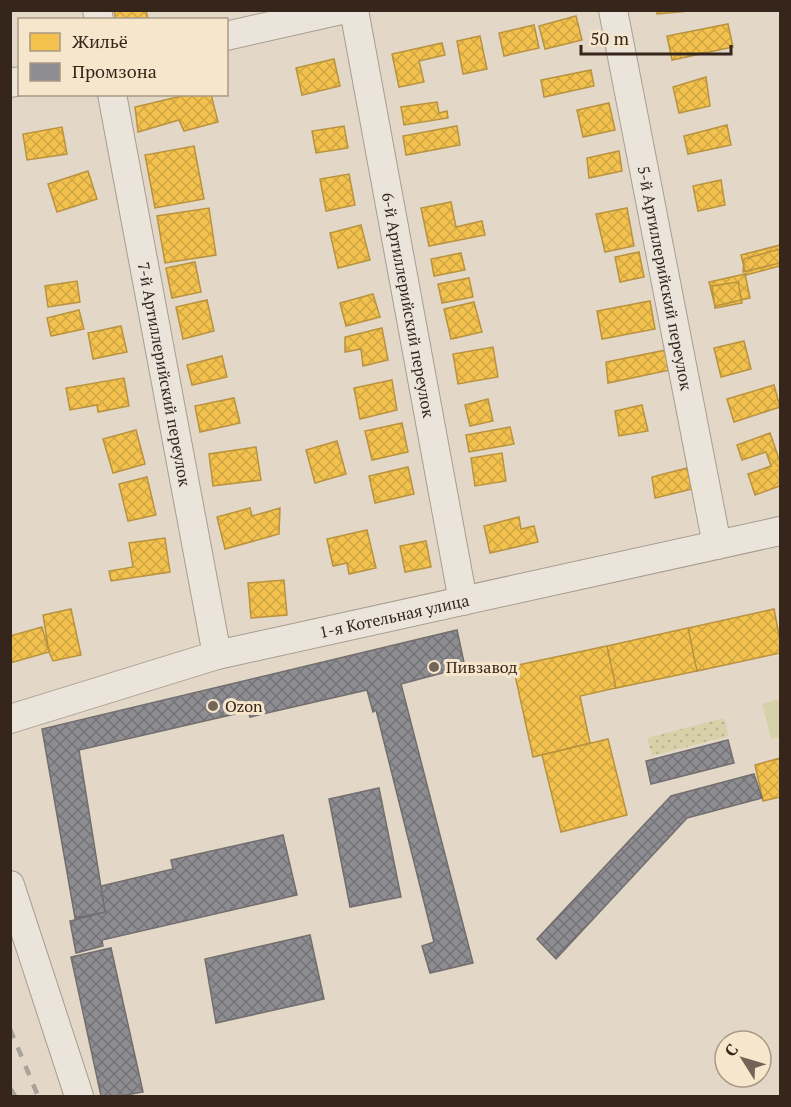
<svg xmlns="http://www.w3.org/2000/svg" width="791" height="1107" font-family="'PT Serif',serif">
  <defs>
    <pattern id="park-dots" width="8" height="8" patternUnits="userSpaceOnUse" patternTransform="scale(1.5)"><rect width="8" height="8" fill="#d6d1a9"/><path d="M2 2h.1M6 6h.1" fill="none" stroke="#b8b391" stroke-width="1.8" stroke-linecap="round"/></pattern>
    <pattern id="homes-cross-hatch" width="8" height="8" patternUnits="userSpaceOnUse" patternTransform="scale(1.5)"><rect width="8" height="8" fill="#f2c14e"/><path d="M0 0l8 8M0 8l8-8" fill="none" stroke="#d0a644"/></pattern>
    <pattern id="industry-cross-hatch" width="8" height="8" patternUnits="userSpaceOnUse" patternTransform="scale(1.5)"><rect width="8" height="8" fill="#8d8d92"/><path d="M0 0l8 8M0 8l8-8" fill="none" stroke="#747376"/></pattern>
  </defs>
  <rect width="100%" height="100%" fill="#e3d8c7"/>
  <path fill="url(#park-dots)" d="M724,718l5,18 -77,20 -5,-18z"/>
  <path fill="#d6d1a9" d="M780,699v38l-9,2 -9,-35z"/>
  <path fill="url(#homes-cross-hatch)" stroke="#b9923f" stroke-width="1.5" d="M114,10h32l2,10h-32z
    M657,10h32v1l-32,3z
    M576,16l6,24 -37,9 -6,-23z
    M728,24l5,23 -61,13 -5,-24z
    M534,25l5,23 -35,8 -5,-23z
    M480,36l7,33 -24,5 -6,-33z
    M442,43l3,12 -26,6 5,21 -25,5 -7,-33z
    M334,59l6,27 -38,9 -6,-27z
    M591,70l3,16 -50,11 -3,-17z
    M706,77l4,29 -31,7 -6,-26z
    M190,94h21l7,28 -34,9 -5,-11 -41,12 -3,-25z
    M437,102l2,11 8,-2 1,7 -44,7 -3,-18z
    M609,103l6,27 -32,7 -6,-27z
    M727,125l4,20 -43,9 -4,-18z
    M344,126l4,22 -32,5 -4,-22z
    M457,126l3,19 -54,10 -3,-19z
    M62,127l5,27 -40,6 -4,-26z
    M194,146l10,53 -49,9 -10,-53z
    M619,151l3,20 -33,7 -2,-20z
    M88,171l9,28 -40,13 -9,-28z
    M349,174l6,31 -29,6 -6,-32z
    M721,180l4,25 -27,6 -5,-25z
    M451,202l5,25 26,-6 3,14 -56,11 -8,-38z
    M209,208l7,47 -51,8 -8,-47z
    M627,208l7,38 -29,6 -9,-38z
    M361,225l9,35 -32,8 -8,-35z
    M780,245v21l-34,9 -5,-20z
    M780,249v14l-37,9 1,-13z
    M639,252l5,25 -24,5 -5,-25z
    M461,253l4,17 -31,6 -3,-17z
    M195,262l6,30 -29,6 -6,-30z
    M745,274l5,24 -35,8 -6,-24z
    M469,278l4,19 -31,6 -4,-19z
    M77,281l3,21 -32,5 -3,-21z
    M738,282l4,21 -27,5 -3,-22z
    M373,294l7,23 -34,9 -6,-23z
    M207,300l7,31 -31,8 -7,-32z
    M650,301l5,28 -53,10 -5,-28z
    M474,302l8,30 -31,7 -7,-30z
    M79,310l5,19 -33,7 -4,-18z
    M121,326l6,26 -34,7 -5,-26z
    M382,328l6,32 -25,6 -2,-17 -16,3v-15z
    M744,341l7,28 -30,8 -7,-29z
    M493,347l5,30 -40,7 -5,-30z
    M666,350l4,20 -62,13 -2,-21z
    M222,356l5,21 -35,8 -5,-20z
    M124,378l5,28 -31,6 -1,-7 -27,5 -4,-22z
    M392,380l5,30 -37,9 -6,-31z
    M774,385l6,22 -46,15 -7,-23z
    M234,398l6,25 -40,9 -5,-26z
    M488,399l5,22 -23,5 -5,-21z
    M642,405l6,26 -29,5 -4,-25z
    M402,423l6,29 -36,8 -7,-29z
    M510,427l4,17 -45,8 -3,-17z
    M136,430l9,34 -32,9 -10,-34z
    M770,433l10,29v24l-25,9 -7,-21 23,-8 -5,-14 -24,8 -5,-15z
    M337,441l9,33 -31,9 -9,-33z
    M256,447l5,33 -48,6 -4,-32z
    M502,453l4,28 -31,5 -4,-28z
    M408,467l6,27 -39,9 -6,-27z
    M687,468l5,21 -37,9 -3,-21z
    M147,477l9,38 -28,6 -9,-37z
    M250,508l2,8 28,-8 -1,26 -54,15 -8,-32z
    M519,517l2,12 13,-3 4,16 -48,11 -6,-27z
    M367,530l9,38 -27,6 -2,-11 -14,3 -6,-27z
    M165,538l5,34 -59,9 -2,-10 24,-4 -4,-24z
    M426,541l5,26 -26,5 -5,-26z
    M284,580l3,35 -36,3 -3,-35z
    M71,609l10,46 -28,6 -4,-9 -6,-37z
    M774,609l6,31v13l-83,18 -9,-43z
    M42,627l7,25 -39,11v-27z
    M688,628l9,43 -81,17 -9,-42z
    M607,646l9,42 -36,8 10,47 -57,14 -20,-91z
    M608,739l19,76 -66,17 -19,-77z
    M780,758v39l-17,4 -8,-36z"/>
  <path fill="url(#industry-cross-hatch)" stroke="#736e6e" stroke-width="1.5" d="M457,630l8,37 -64,17 72,279 -43,10 -8,-27 12,-4 -58,-232 -3,2 -6,-22 -117,27 -2,-6 -169,39 26,162 -30,6 -33,-189z
    M728,740l6,23 -83,21 -5,-23z
    M754,774l8,24 -75,20 -131,141 -19,-20 134,-143z
    M379,788l22,109 -51,10 -21,-108z
    M283,835l14,60 -195,45 1,6 -27,7 -6,-32 35,-9 -4,-26 72,-17 -2,-9z
    M310,935l14,64 -108,24 -11,-64z
    M111,948l32,144 -22,4h-20l-30,-139z"/>
  <g fill="none" stroke-linecap="round" stroke-linejoin="round">
    <g stroke="#a79d91" stroke-width="30">
      <g id="minor">
        <path d="M97,10l2,10"/>
        <path id="s1" d="M354,10l109,591"/>
        <path id="s2" d="M613,10l104,535"/>
        <path d="M226,36l115,-26"/>
        <path d="M10,83l10,-2"/>
        <path id="s3" d="M112,94l105,561"/>
        <path id="s4" d="M10,719l207,-64 563,-124"/>
        <path d="M10,885l69,211"/>
      </g>
    </g>
    <use href="#minor" stroke="#eae4da" stroke-width="28"/>
    <path stroke="#a9a39b" stroke-width="4.5" stroke-dasharray="10 10" stroke-linecap="butt" d="M10,1029l28,67
      M10,1088l5,8"/>
  </g>
  <g fill="#726457" stroke="#f6e6cb" stroke-width="2">
    <circle cx="434" cy="667" r="6"/>
    <circle cx="213" cy="706" r="6"/>
  </g>
  <g text-anchor="middle" stroke-width="6" stroke-linejoin="round" paint-order="stroke">
    <g font-size="16" fill="#35251b" stroke="#f6e6cb">
      <text dy="6" stroke="none"><textPath href="#s2" startOffset="273">5-й Артиллерийский переулок</textPath></text>
      <text dy="6" stroke="none"><textPath href="#s1" startOffset="300">6-й Артиллерийский переулок</textPath></text>
      <text dy="6" stroke="none"><textPath href="#s3" startOffset="285">7-й Артиллерийский переулок</textPath></text>
      <text dy="6" stroke="none"><textPath href="#s4" startOffset="398">1-я Котельная улица</textPath></text>
    </g>
    <g font-size="16" fill="#35251b" stroke="#f6e6cb" text-anchor="start">
      <text x="446" y="673">Пивзавод</text>
      <text x="225" y="712">Ozon</text>
    </g>
  </g>
  <rect width="791" height="1107" fill="none" stroke="#35251b" stroke-width="24"/>
  <rect x="18" y="18" width="210" height="78" fill="#f6e6cb" stroke="#a99985" stroke-width="1.5"/>
  <rect x="30" y="33" width="30" height="18" fill="#f2c14e" stroke="#a99985" stroke-width="1.5"/>
  <text x="72" y="48" font-size="18" fill="#35251b">Жильё</text>
  <rect x="30" y="63" width="30" height="18" fill="#8d8d92" stroke="#a99985" stroke-width="1.5"/>
  <text x="72" y="78" font-size="18" fill="#35251b">Промзона</text>
  <g transform="translate(743 1059) rotate(307)"><circle r="28" fill="#f6e6cb" stroke="#a99985" stroke-width="1.5"/>
  <path d="M0-4.5L10 22L0 15L-10 22Z" fill="#726457"/>
  <text y="-9" font-size="16" font-weight="bold" text-anchor="middle" fill="#35251b">С</text>
  </g>
  <path d="M581 45v9h150v-9" fill="none" stroke="#35251b" stroke-width="3"/>
  <text x="590" y="45" font-size="18" fill="#35251b" stroke="#f6e6cb" stroke-width="4.5" paint-order="stroke">50 m</text>
</svg>
